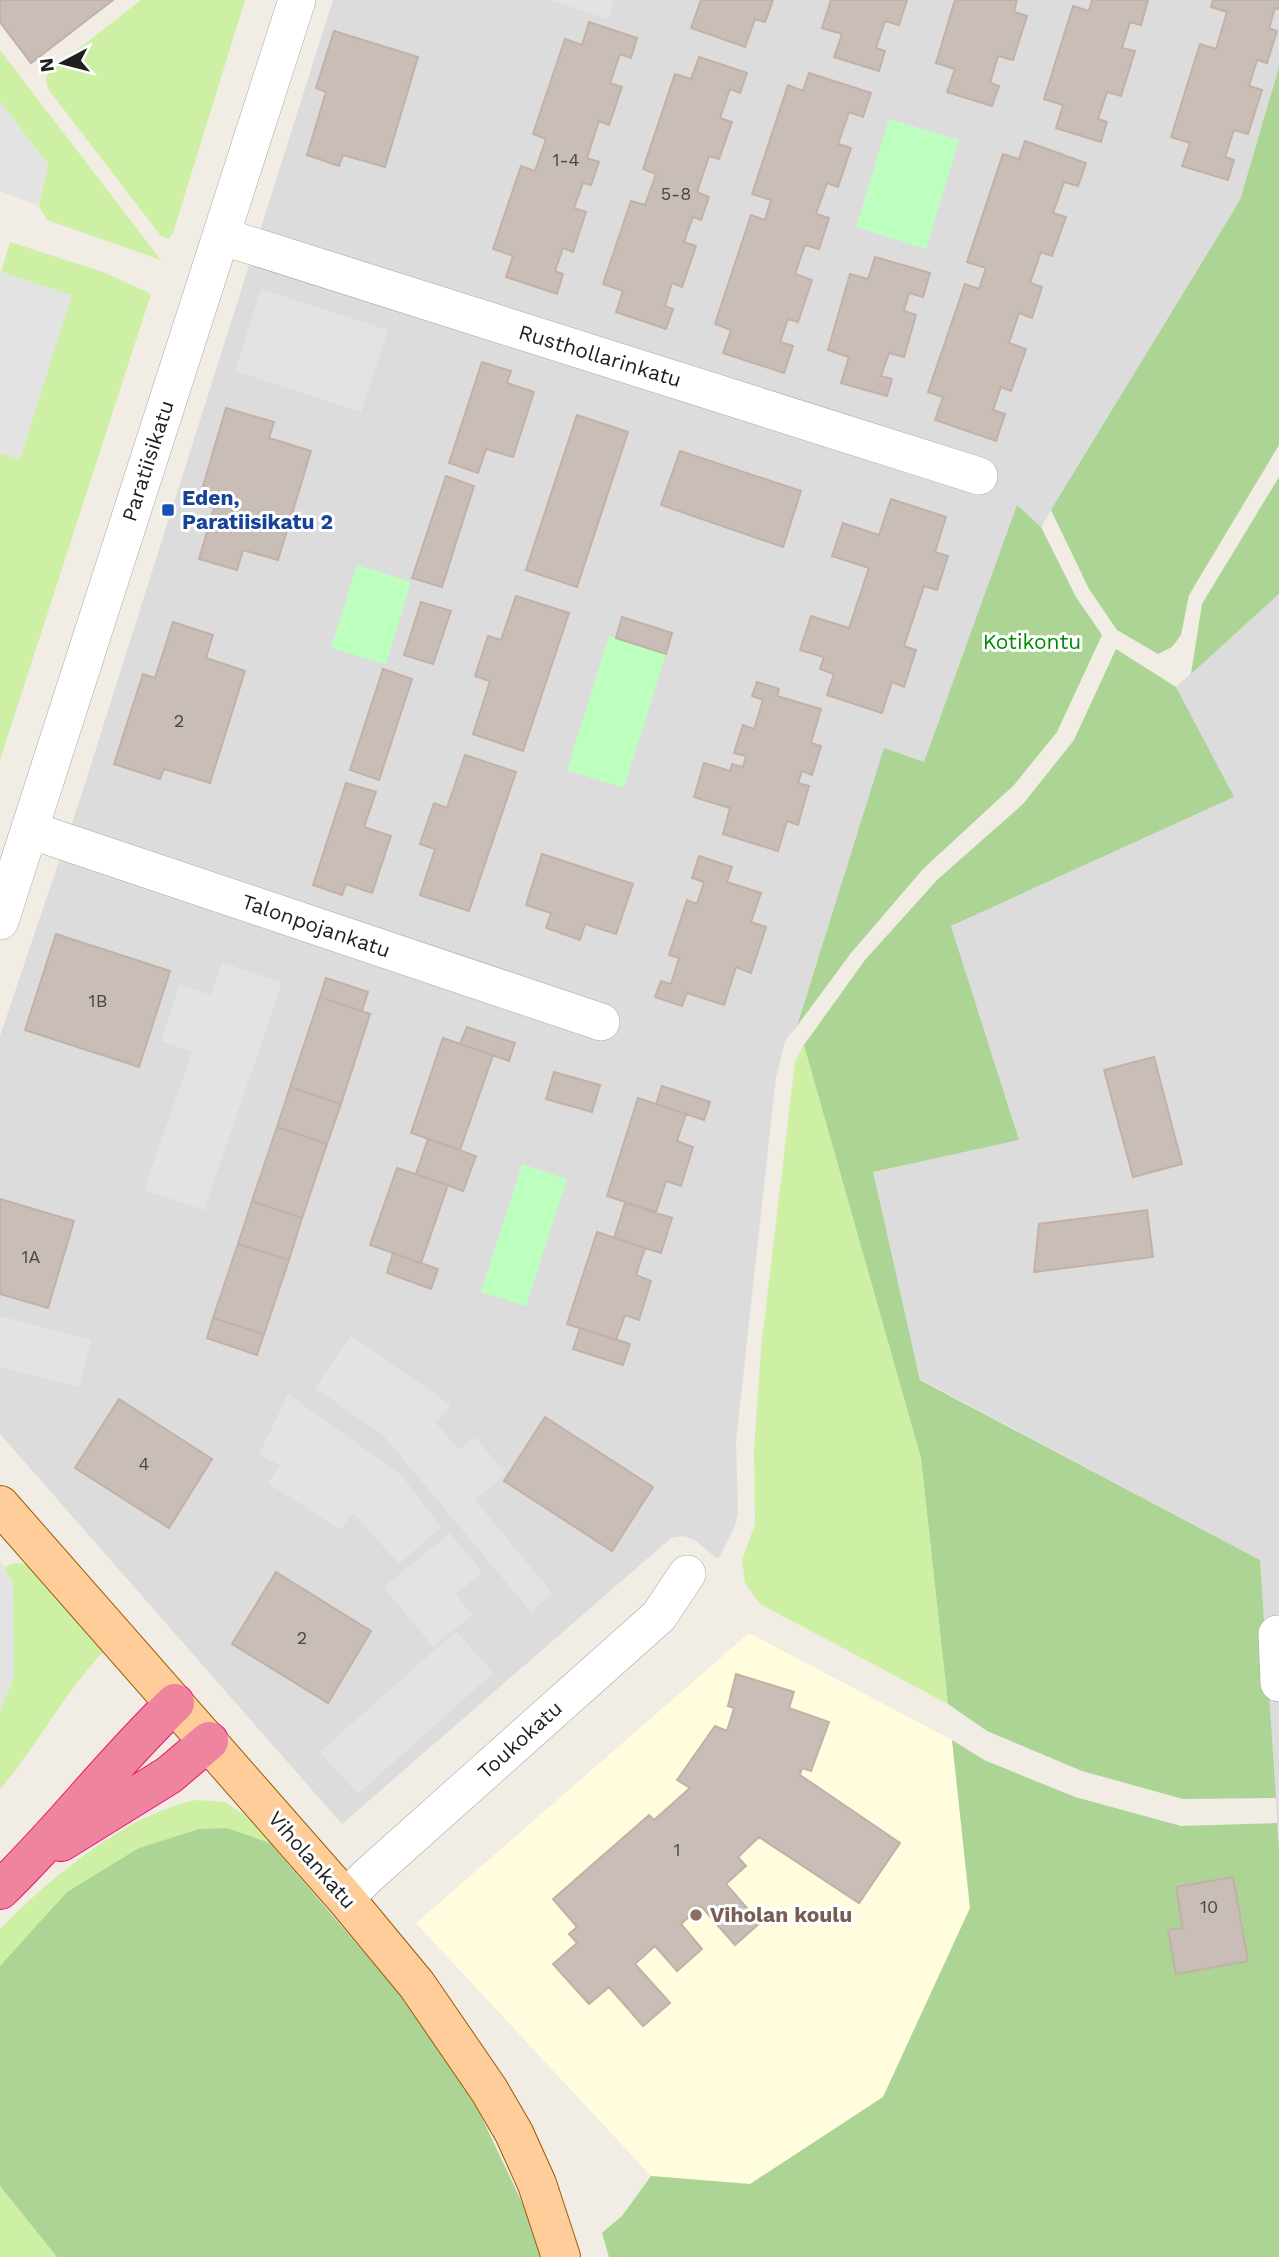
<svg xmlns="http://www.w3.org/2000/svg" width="1279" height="2257" font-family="'Work Sans',sans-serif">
  <rect width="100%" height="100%" fill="#f1ece4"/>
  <path fill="#dddcdc" d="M333,0h946v67l-39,133 -199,327 -24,-21 -93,257 -40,-14 -87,277 -12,15 -9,36 -40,364 2,72 -3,13 -17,33 -22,-18 -12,-5 -13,2 -329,286 -342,-390v-398l82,-243z
    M1279,594v1257l-19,-291 -340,-181 -48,-207 147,-32 -68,-214 282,-129 -57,-110z"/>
  <path fill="#fffdde" d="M749,1633l203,107 18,168 -87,189 -133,87 -99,-8 -235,-253z"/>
  <path fill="#cef0a5" d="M141,0h104l-72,233 -5,6 -7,-3 -113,-147 -2,-10 3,-7z
    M0,50l161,210 -114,-40 -8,-14 9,-42 -48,-62z
    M10,242l93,30 48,22 -151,466v-307l20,6 51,-164 -70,-23z
    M804,1045l117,413 27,246 -188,-100 -15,-21 -3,-23 13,-36 -1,-74 7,-101 34,-287z
    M15,1563l18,2 71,86c-40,42 -66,94 -104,138v-78l14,-35 -1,-92 -9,-17z
    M197,1800l28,2 21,14 24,27 -43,-15 -28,1 -60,19 -139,118v-37c49,-50 127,-116 197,-129z
    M0,2186l57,71h-57z"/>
  <path fill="#abd495" d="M1279,67v378l-90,150 -8,40 -9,12 -14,7 -41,-24 -28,-41 -38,-79 189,-310z
    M1279,477v117l-88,80 11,-70z
    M1017,505l24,22 35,70 26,38 -45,97 -43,53 -91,84 -72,84 -54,73 87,-278 40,14z
    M1116,649l60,38 58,110 -283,129 68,214 -146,32 47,208 340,180 16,238 -93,1 -101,-28 -95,-40 -39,-27 -27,-246 -117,-413 61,-85 72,-80 86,-76 51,-64z
    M952,1740l32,20 91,37 106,29 96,-3 2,28v406h-670l-7,-24 20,-17 29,-40 99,8 133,-87 87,-189z
    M227,1828l43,15 127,148 42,53 41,70 47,99 13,44h-483l-57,-71v-220l67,-74 72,-44 60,-19z"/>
  <path fill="#bdffbe" d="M889,119l70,21 -33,109 -70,-22z
    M357,565l54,17 -25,82 -55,-16z
    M609,636l57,18 -42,134 -57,-18z
    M522,1164l45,15 -41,127 -45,-14z"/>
  <path fill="#e3e3e3" d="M549,0h65l-6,19z
    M0,102l48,62 -9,42 -39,-15z
    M0,272l72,23 -52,164 -20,-6z
    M261,289l127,41 -27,82 -126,-41z
    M222,962l60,21 -78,227 -60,-20 48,-138 -31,-11 19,-56 31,10z
    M0,1316l91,24 -12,47 -79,-20z
    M351,1336l100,69 -16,17 24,28 16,-13 31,37 -31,26 77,93 -21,19 -148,-177 -68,-47z
    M288,1394l113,81 40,52 -42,37 -46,-51 -13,17 -72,-47 12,-18 -21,-10z
    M450,1533l32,39 -26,22 16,21 -39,32 -49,-60z
    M0,1561l13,23 1,92 -14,35z
    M456,1631l37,42 -135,121 -38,-42z"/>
  <path fill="#c9bdb7" stroke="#c4b0a5" stroke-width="2" d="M0,0h113l-82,63 -31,-41z
    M701,0h72l-8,22 -10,-3 -10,28 -54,-19z
    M831,0h76l-8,25 -14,-4 -9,27 9,3 -6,20 -45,-14 8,-23 -20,-6z
    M955,0h62l-3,12 13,4 -14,44 -15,-4 -8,27 9,3 -7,20 -45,-14 8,-23 -19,-6z
    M1092,0h56l-7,25 -11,-3 -8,26 13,3 -14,45 -14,-4 -9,27 9,3 -6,20 -45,-14 7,-23 -19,-6 29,-93 16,5z
    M1213,0h66v9l-4,-1 -6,20 8,3 -10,32 -10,-3 -8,26 13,4 -14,44 -14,-4 -9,27 9,3 -6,20 -46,-14 8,-23 -19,-6 29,-93 16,5 11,-37 -16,-5z
    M589,22l48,16 -6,20 -11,-4 -10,29 12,4 -13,38 -10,-4 -12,37 12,4 -8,23 -8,-2 -9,25 12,4 -13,40 -10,-4 -8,23 8,3 -6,20 -51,-17 7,-21 -20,-7 28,-83 14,5 11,-32 -13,-5 32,-95 17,6z
    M334,31l84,26 -33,110 -42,-12 -4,11 -32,-11 19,-63 -10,-4z
    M699,57l48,16 -7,20 -10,-4 -10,29 12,4 -13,37 -10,-3 -12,36 12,5 -8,23 -8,-3 -9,25 12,4 -14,41 -10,-4 -7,23 8,3 -7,20 -50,-17 7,-21 -20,-7 28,-83 14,4 11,-31 -13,-5 32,-95 16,5z
    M809,73l62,20 -8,24 -14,-5 -11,32 13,4 -13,39 -11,-4 -11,31 13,4 -10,31 -14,-4 -10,29 17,6 -14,42 -10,-3 -8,23 13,4 -9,27 -61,-20 8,-23 -16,-6 36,-109 14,5 6,-20 -19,-6 36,-109 15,6z
    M1025,141l61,22 -8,23 -14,-4 -11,31 13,4 -14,39 -11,-4 -11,31 12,4 -10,31 -13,-5 -10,30 17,6 -15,42 -10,-4 -8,23 12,4 -9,27 -61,-21 8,-23 -15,-5 37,-108 14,5 7,-21 -19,-6 36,-108 16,5z
    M875,257l55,16 -7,24 -14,-4 -5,18 12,4 -12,42 -15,-4 -8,23 11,3 -5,17 -46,-13 8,-26 -21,-7 22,-76 18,5z
    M482,362l29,9 -4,12 27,9 -21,65 -27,-8 -8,24 -29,-10z
    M226,408l48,14 -5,16 42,13 -33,109 -35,-10 -6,20 -38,-11 15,-51 -16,-5z
    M577,415l51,17 -51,155 -51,-17z
    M680,451l121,40 -18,56 -122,-42z
    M446,476l28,10 -32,101 -30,-9z
    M891,499l55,18 -11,35 13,4 -11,34 -13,-4 -20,60 12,4 -12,37 -12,-5 -10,31 -55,-18 7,-21 -14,-5 4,-12 -24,-7 11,-34 38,12 20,-60 -37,-12 11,-33 36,12z
    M516,596l53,17 -46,138 -50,-17 17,-53 -15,-5 13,-40 13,4z
    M421,602l30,9 -18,53 -29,-9z
    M622,617l50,16 -6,21 -50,-16z
    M173,622l40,13 -7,23 39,13 -35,112 -46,-14 -4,10 -46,-15 29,-90 12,4z
    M383,669l29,10 -33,101 -29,-10z
    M757,682l22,7 -2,7 44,13 -10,34 10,3 -9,29 -10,-4 -4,12 11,3 -11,39 -11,-4 -9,30 -55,-17 7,-26 -36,-11 10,-34 26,8 2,-7 11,3 3,-11 -12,-3 9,-28 11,4 9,-29 -11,-4z
    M465,755l51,17 -47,139 -49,-16 15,-46 -15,-5 14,-41 13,5z
    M346,783l30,9 -12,35 27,9 -19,57 -26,-9 -4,11 -29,-10z
    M542,854l91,30 -17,50 -31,-10 -5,16 -34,-12 5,-15 -25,-8z
    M699,856l33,11 -5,15 34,11 -10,29 15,5 -15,46 -15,-6 -12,38 -37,-12 -5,13 -27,-9 6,-16 10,3 8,-26 -10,-3 18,-55 10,4 7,-22 -12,-4z
    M56,934l114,37 -31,96 -114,-37z
    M326,978l42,14 -6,19 -42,-14z
    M320,997l50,17 -29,90 -51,-17z
    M467,1027l48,16 -6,18 -49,-17z
    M443,1038l50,17 -33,95 -49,-17z
    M1154,1057l28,107 -49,13 -29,-107z
    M554,1072l46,13 -8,27 -46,-13z
    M662,1086l48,16 -6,18 -48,-16z
    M290,1087l51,17 -14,40 -50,-17z
    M638,1098l48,16 -9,27 16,6 -12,39 -15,-5 -10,31 -49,-16z
    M277,1127l50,17 -25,74 -50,-17z
    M428,1139l48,17 -13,35 -47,-17z
    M397,1168l51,17 -27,78 -51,-18z
    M0,1199l74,22 -26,87 -48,-14z
    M252,1201l50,17 -13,42 -51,-16z
    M625,1203l47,15 -11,35 -47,-15z
    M1147,1210l6,47 -119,15 5,-48z
    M597,1232l48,16 -9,27 15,6 -12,39 -14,-5 -9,25 -49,-16z
    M238,1244l51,16 -25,74 -51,-16z
    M393,1253l45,16 -7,20 -44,-16z
    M213,1318l51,16 -7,21 -50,-17z
    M580,1328l50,16 -7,21 -50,-16z
    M119,1399l93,60 -43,69 -94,-60z
    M545,1417l108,70 -41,64 -108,-70z
    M276,1572l95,59 -43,72 -96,-59z
    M736,1674l58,18 -5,16 40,14 -18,49 -9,-3 -2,7 100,68 -41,60 -100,-66 -21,20 8,9 -20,18 34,39 -25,22 -34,-39 -20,18 21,25 -25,22 -22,-25 -20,18 35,39 -27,23 -34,-39 -20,17 -36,-40 24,-21 -8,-9 8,-7 -24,-28 96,-84 5,5 36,-32 -13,-8 38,-54 12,5 7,-23 -6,-2z
    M1233,1877l15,84 -72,13 -8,-44 15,-2 -7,-41z"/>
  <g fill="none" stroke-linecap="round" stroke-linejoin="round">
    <g stroke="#a6a6a6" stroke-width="38">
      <path id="minor" d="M221,236l758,240
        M30,830l571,192
        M0,921l297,-921
        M1277,1634l2,49
        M345,1898l26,-25 288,-257 28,-42"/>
    </g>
    <g stroke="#995d00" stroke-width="40">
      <path id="major" d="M0,1505l345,393 72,87 72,105 25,43 23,51 24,73"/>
    </g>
    <g stroke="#ec136b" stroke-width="40">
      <path id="highway" d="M61,1842l108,-67 40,-34
        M0,1890c62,-60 113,-128 175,-187"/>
    </g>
    <use href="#minor" stroke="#fff" stroke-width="37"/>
    <use href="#major" stroke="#ffcd9a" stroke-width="38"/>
    <use href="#highway" stroke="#ef849f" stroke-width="38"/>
  </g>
  <rect fill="#1a4fb4" stroke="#fff" stroke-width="2.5" x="161" y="503" width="14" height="14" rx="3.5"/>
  <circle fill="#8d6e63" stroke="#fff" stroke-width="2.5" cx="696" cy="1915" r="7"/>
  <g text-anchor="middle" stroke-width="6" stroke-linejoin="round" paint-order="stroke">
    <g font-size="18" fill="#4a4645">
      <text x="566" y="166">1-4</text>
      <text x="676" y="200">5-8</text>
      <text x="179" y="727">2</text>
      <text x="98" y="1007">1B</text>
      <text x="31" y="1263">1A</text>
      <text x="144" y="1470">4</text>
      <text x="302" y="1644">2</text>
      <text x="677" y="1856">1</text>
      <text x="1209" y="1913">10</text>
    </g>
    <g font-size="21" fill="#1f1f1f" stroke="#fff">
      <text transform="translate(600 356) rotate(17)" y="7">Rusthollarinkatu</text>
      <text transform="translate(148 461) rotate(-72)" y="7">Paratiisikatu</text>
      <text transform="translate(316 926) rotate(19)" y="7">Talonpojankatu</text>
      <text transform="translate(520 1740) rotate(-42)" y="7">Toukokatu</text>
      <text transform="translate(312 1860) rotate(49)" y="7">Viholankatu</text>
    </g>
    <g font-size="21" font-weight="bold" fill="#164399" stroke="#fff" text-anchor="start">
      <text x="182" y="505">Eden,<tspan x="182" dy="24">Paratiisikatu 2</tspan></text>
    </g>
    <g font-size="21" fill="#018904" stroke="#fff">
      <text x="1032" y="649">Kotikontu</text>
    </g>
    <g font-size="21" font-weight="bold" fill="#785e54" stroke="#fff" text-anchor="start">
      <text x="710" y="1922">Viholan koulu</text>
    </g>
  </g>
  <g transform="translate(63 63) rotate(263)" stroke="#ffffff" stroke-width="5" paint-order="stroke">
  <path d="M0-5L12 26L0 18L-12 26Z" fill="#1f1f1f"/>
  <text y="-10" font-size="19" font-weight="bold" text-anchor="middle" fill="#1f1f1f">N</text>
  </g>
</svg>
